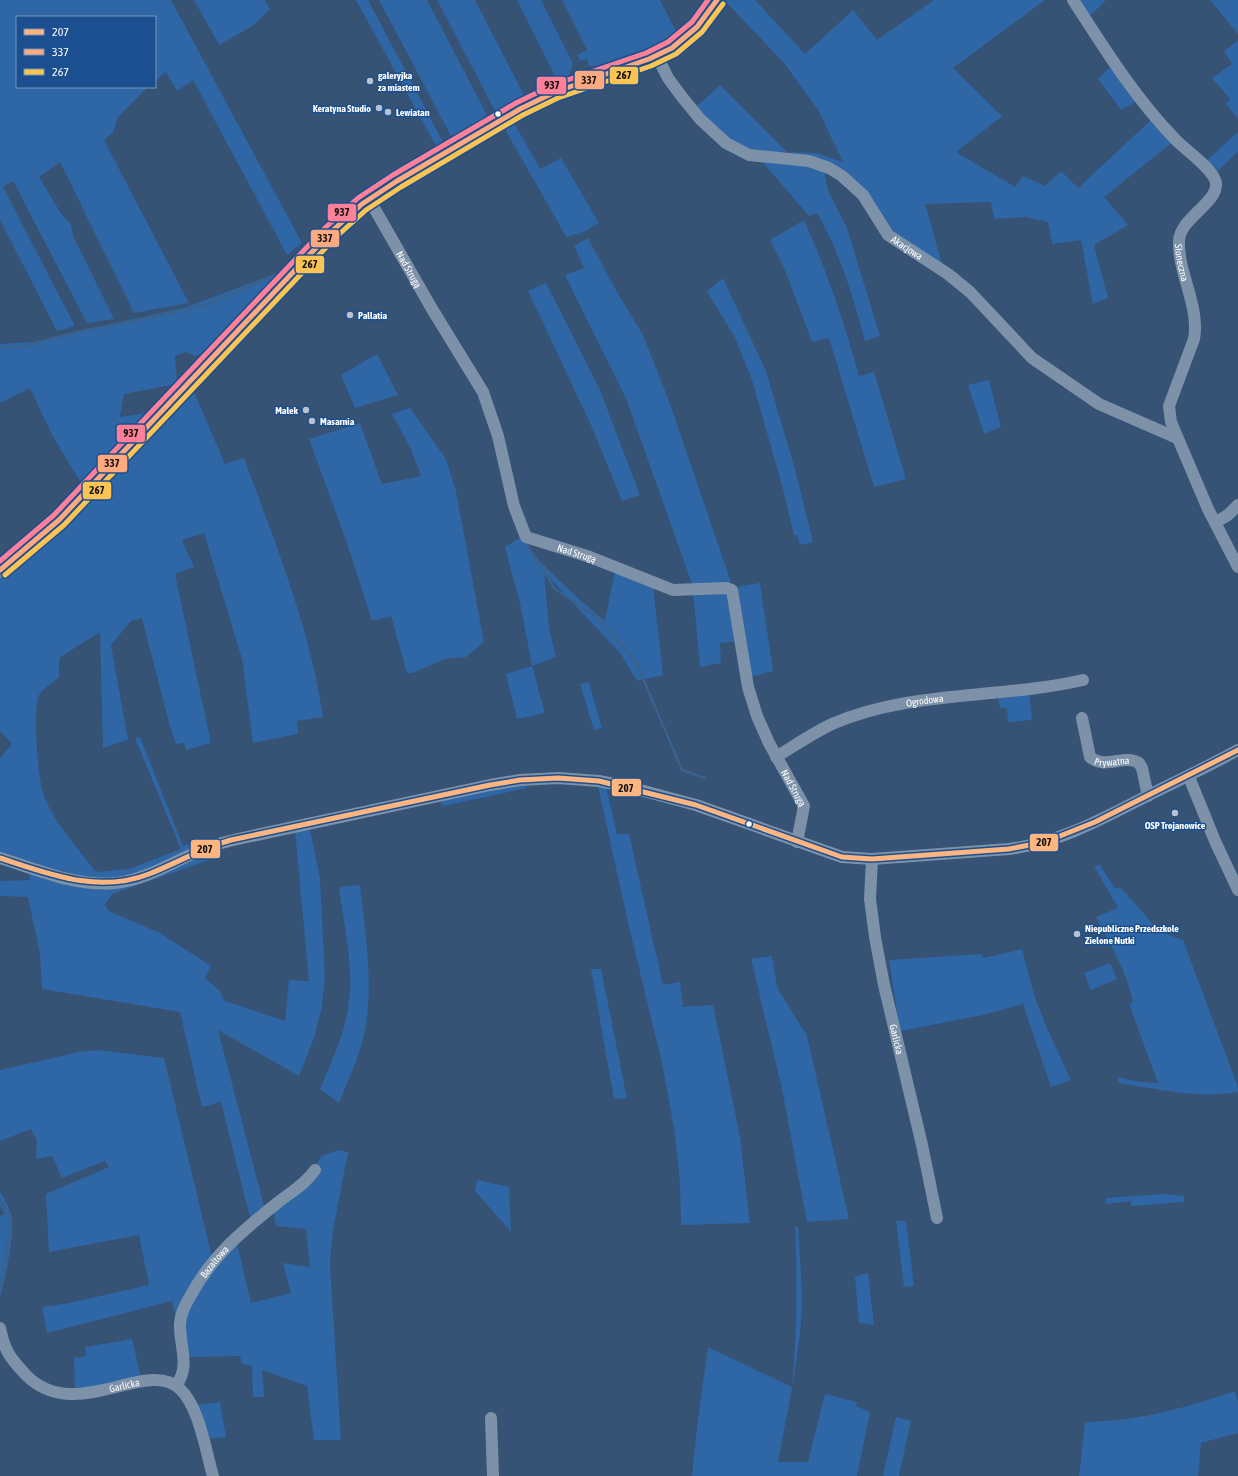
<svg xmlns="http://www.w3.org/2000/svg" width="1238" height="1476" font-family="'Asap Condensed',sans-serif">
  <rect width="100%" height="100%" fill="#365274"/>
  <path fill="#2f66a5" d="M0,0h171l131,243 -15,12 -94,-175 -16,11 -11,-19 -11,9v-64h-138v70h131l-30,30 -5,15 -9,8 85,163 -55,10 -74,-151 -21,15 23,38 9,9 2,12 41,83 -27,4 -74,-142 -10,6 72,139 -18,5 -57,-111z
    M194,0h71l5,9 -16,16 -35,20z
    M356,0h12l75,142 -7,4z
    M379,0h48l60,115 -15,13 -20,10z
    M437,0h38l50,97 -30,14z
    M517,0h24l32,63c-2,10 -5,16 -14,21z
    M562,0h98l19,37c-26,12 -61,32 -90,29l-2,-7 -6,2 -4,-6 10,-5z
    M724,0h31l50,54 48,-44 24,30 57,-40h111l-92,68 49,48 -46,36 59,35 8,-11 22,10 16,-15 17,17 75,-70 20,24 -69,55 24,28 -34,20 14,53 -15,6 -12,-64 -29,4 -4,-22 -22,-5 -32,2 -3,-17 -66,2 18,63 -53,-38 -25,-39 -50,-32 -28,-6h-20l-18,-3 -19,-9 -35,-32 25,-23 67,67 29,1 27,9 -25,-52 -34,-47z
    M1076,0h30l-17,17z
    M1210,0h28v34z
    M1238,40v79l-12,-15 4,-5 -18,-21 20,-14 -8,-13z
    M1112,65l27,35 -18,10 -23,-31z
    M513,121l27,48 21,-11 38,65 -21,12 -3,-1 -8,4 -64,-112z
    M1238,132v19l-22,22 -11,-11z
    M761,160h31l32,10 4,21 19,37 33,108 -15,5c-12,-45 -25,-88 -48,-128l-8,3z
    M804,220c23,51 40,102 55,156l15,-4 32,107 -32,8 -45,-149 -17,4 -27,-72 -15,-30z
    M588,238l29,54 26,43 26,66 62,181 -38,5 -66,-186 -62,-126 19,-7 -10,-22z
    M280,272l3,1 -75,80 -14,3 -8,-4 -11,4 2,28 -53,10 -4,23 34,-5 -73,71 -29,-48 -22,-47 -30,15v-59l34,-2 31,-8 119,-26z
    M723,278l43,93 29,98 18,73 -13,3 -3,-10h-3l-11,-46 -31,-109 -17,-42 -28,-47z
    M546,283l54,107 40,105 -18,6 -31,-76 -63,-134z
    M377,354l21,41 -43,13 -14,-33z
    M989,380l12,47 -17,7 -16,-49z
    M192,387l33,77 19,-6c31,85 66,169 79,259l-26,4 1,13 -45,9 -11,-84 -38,-126 -22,7 12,27 -19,7 36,169 -25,7 -2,-7 -8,1 -6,-17 -28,-109 -11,3 -20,24 17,95 -25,8 -3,-116 -41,26v19c-5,5 -17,12 -20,18 -7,15 -1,85 5,101 11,28 34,52 52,76l33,-3 52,-20 -46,-111 5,-1 43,109 21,-8 2,8 -62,25 -38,8 -15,-1 -55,-13 -36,-11v-96l12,-14 -12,-13v-154z
    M410,408l36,51 10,32 28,151 -18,15 -21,2 -32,14h-6l-16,-57 -19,5 -25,-78 -38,-104 51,-16 22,61 39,-8 -11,-29 -18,-33z
    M521,537c7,4 6,11 12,17 23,24 46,46 72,67l10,-51 38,16 10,89 -26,6 -16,-27 -77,-82 5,56 7,29 -24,9 13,47 -28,6 -11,-45 26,-8 -11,-58 -16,-61z
    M760,583l13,88 -24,6 -13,-88 5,-3z
    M693,591h33l5,4 7,46 -18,2 1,20 -21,4z
    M589,682l13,46 -8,2 -14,-46z
    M1029,691l3,29 -24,2 -1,-14h-7l-3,-14z
    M526,784l1,4 -84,18 -2,-7z
    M598,786h8l11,48h12l34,151 17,-3 3,25 30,-2 27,132 10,86 -69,2 -1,-42 -6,-55 -12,-65 -33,-136z
    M310,830l10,48 5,100 -3,28 -8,32 -15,38 -81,-46 47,180 -14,11 -30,-119 -19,5 -22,-95 -138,-23 -2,-35 -12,-57 -28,-1v-15l30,-1 -1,-7 102,11 77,-29 1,5 -97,34 -7,11 4,6 51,22 51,33 -6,12 15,13 4,9 4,2 57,19 4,-41 20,1 -14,-150z
    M1100,865l15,23h6l32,36 11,9 19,7 55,147v5c-38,7 -81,-3 -119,-9l-2,-6 23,5 18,1 -29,-79 4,-2c-6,-30 -23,-58 -37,-85l22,-9 -24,-42z
    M360,885c5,46 13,94 6,140 -4,27 -17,53 -27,78l-19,-14c10,-24 22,-49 27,-75 9,-41 -3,-86 -8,-127z
    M1022,949l13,49 11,28 25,54 -20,7 -28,-83 -40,11 -83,16 -11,-71 93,-6 1,4z
    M772,956l5,31 30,49 42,183 -42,3 -25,-133 -31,-130z
    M1110,963l7,16 -26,11 -7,-17z
    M591,969h10l26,129 -13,1z
    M97,1050l67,8 48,199 -36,62 -4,-18 -125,32 -5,-26 27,-4 80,-18 -10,-50 -90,17 -3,-58 63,-27 -4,-6 -43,17 -10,-22 -16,3 1,-18 -6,-12 -31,12v-71l79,-18z
    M338,1150l10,2 -15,79 -3,32 11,177h-27l-7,-54 -45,-16 2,27h-11l-1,-31 -10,-2 -2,-8 -52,1 -4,-43 6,-13 46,-62 15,64 40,-10 -8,-30 27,4 -4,-38 -30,-3 -3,-16 41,-43 8,-11z
    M477,1180l32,7 2,45 -36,-41z
    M0,1192c4,6 8,13 10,19 7,20 -5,66 -10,87v-82l5,-2 -5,-8z
    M1164,1194l20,2v6l-53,4v-5l-25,3v-6z
    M896,1221h10l8,65 -10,1z
    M795,1227h3c2,35 6,71 2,106 -5,44 -14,86 -22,129h30l17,-68 32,8 -1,4 14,6 -13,64h-165l5,-49 11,-80 84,40c5,-54 6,-106 3,-160z
    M868,1273l6,52 -15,-2 -4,-47z
    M132,1339l9,38 -66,13 -1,-32 12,-2 -1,-9z
    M1235,1391l3,11v31l-37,10 -3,33h-119l6,-54c54,-1 100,-14 150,-31z
    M220,1402l6,35 -19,2 -11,-34z
    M896,1417l15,4 -12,55h-16z"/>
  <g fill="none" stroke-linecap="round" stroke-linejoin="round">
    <path stroke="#3b618d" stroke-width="2.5" d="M0,347h21l56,-15 106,-21 28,-8 59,-26h9
      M525,542l30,47 41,27 40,46 46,108 23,8
      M0,1199l8,16v28l-8,49"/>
    <g stroke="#7d92a8" stroke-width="12">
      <path id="s1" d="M1073,0c31,48 62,98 102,139 10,11 39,30 41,44 2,20 -36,35 -37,58 -1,33 21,65 15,98l-25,67 2,16 37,87 30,58"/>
      <path id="s2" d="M657,56l11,22 14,19 18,22 26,24 23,12 60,6 20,7 13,8 21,19 25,40 60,39 22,18 62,66 67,46 78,34"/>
      <path id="s3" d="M369,199l63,110 51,83 15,44 16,70 12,31 64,20 83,33 54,-2 5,2 16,97 9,29 12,27 35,63 -7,36"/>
      <path d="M1216,522l12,-7 10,-10"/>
      <path id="s4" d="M1082,718l8,39c14,13 34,-3 49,6l3,5 6,28"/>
      <path id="s5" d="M776,757c18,-11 37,-24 56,-33 79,-34 168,-25 251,-44"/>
      <path d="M1189,777l26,64 23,49"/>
      <path d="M0,858c36,11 76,29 115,25 32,-3 61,-23 91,-35 13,-5 27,-8 41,-11l243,-52 30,-5 38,-2 41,3 30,6 67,18 146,52 30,2 137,-10c49,-6 91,-29 134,-51 32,-16 64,-31 95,-48"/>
      <path id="s6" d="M872,859l-2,40 5,38 9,48 38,160 15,73"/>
      <path id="s7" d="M0,1328c5,24 10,30 26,47 49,50 121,-18 154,14 19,17 26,63 33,87"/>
      <path id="s8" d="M176,1385c15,-18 3,-40 4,-62 1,-10 6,-20 11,-28 21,-39 51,-64 85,-91 13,-11 29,-19 39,-34"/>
      <path d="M491,1418l2,58"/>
    </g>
    <path stroke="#7d8ea7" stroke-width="16" d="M0,570l59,-50 25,-26 247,-262 31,-28 35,-23 123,-72 35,-17 94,-33 23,-11 25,-21 20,-27"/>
    <g stroke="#1b4f8f" stroke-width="8">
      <path id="bus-1" d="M0,858c49,16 98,36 149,16 28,-11 53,-26 82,-34l259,-55 30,-5 38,-2 41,3 97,24 146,52 30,2 137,-10 36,-7 50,-20 143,-72"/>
    </g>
    <g stroke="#1b4f8f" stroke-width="8">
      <path id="bus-2" d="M0,570l59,-50 272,-288 31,-28 35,-23 123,-72 35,-17 94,-33 23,-11 25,-21 20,-27"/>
    </g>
    <g stroke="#1b4f8f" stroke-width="8">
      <path id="bus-3" d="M5,575l59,-50 272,-288 30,-27 35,-23 122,-72 35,-17 93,-32 25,-12 26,-22 21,-28"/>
    </g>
    <g stroke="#1b4f8f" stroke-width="8">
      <path id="bus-4" d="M0,561l54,-46 272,-288 32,-29 35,-23 123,-72 37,-18 93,-32 22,-11 24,-20 16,-22"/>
    </g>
    <use href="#bus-1" stroke="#ffb580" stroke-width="5"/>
    <use href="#bus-2" stroke="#ffa980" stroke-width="5"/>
    <use href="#bus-3" stroke="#fcc553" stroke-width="5"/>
    <use href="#bus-4" stroke="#ff8098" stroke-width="5"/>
  </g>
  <g fill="#b9c2ce" stroke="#1b4f8f" stroke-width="1.5">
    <circle cx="370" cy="81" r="4"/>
    <circle cx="379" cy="108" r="4"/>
    <circle cx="388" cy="112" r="4"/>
    <circle cx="350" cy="315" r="4"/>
    <circle cx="306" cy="410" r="4"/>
    <circle cx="312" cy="421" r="4"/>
    <circle cx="1175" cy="813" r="4"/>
    <circle cx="1077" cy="934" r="4"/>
  </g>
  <g fill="#fff" stroke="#1b4f8f" stroke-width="1.5">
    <circle cx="498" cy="114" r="3.5"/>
    <circle cx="749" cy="824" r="3.5"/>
  </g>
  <g text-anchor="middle" stroke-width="3" stroke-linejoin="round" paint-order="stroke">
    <g font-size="10" font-weight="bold" fill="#fff" stroke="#1b4f8f" text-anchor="start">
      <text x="378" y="79">galeryjka<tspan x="378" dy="12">za miastem</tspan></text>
      <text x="371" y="112" text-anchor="end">Keratyna Studio</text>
      <text x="396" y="116">Lewiatan</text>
      <text x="358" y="319">Pallatia</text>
      <text x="298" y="414" text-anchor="end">Małek</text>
      <text x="320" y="425">Masarnia</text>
      <text x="1175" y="829" text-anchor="middle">OSP Trojanowice</text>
      <text x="1085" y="932">Niepubliczne Przedszkole<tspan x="1085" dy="12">Zielone Nutki</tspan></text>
    </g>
    <g font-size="10" fill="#fff" stroke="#1b4f8f">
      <text dy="4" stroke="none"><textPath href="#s2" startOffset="333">Akacjowa</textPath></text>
      <text dy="4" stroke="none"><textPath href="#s1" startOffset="326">Słoneczna</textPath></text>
      <text dy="4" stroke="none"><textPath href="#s3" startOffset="81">Nad Strugą</textPath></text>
      <text dy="4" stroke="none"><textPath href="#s3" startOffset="429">Nad Strugą</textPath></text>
      <text dy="4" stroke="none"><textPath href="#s5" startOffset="161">Ogrodowa</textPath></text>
      <text dy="4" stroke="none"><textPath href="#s4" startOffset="63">Prywatna</textPath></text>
      <text dy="4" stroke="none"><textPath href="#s3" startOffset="801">Nad Strugą</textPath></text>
      <text dy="4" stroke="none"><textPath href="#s6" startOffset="183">Garlicka</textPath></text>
      <text dy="4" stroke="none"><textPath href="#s8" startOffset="135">Bazaltowa</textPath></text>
      <text dy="4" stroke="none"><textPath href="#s7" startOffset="159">Garlicka</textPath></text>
    </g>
  </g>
  <g stroke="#1b4f8f" stroke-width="1.5">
    <rect x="609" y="66" width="30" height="19" rx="4" fill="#fcc553"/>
    <rect x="574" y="70" width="31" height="20" rx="4" fill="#ffa980"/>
    <rect x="536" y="76" width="31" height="19" rx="4" fill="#ff8098"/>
    <rect x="327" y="203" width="30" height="19" rx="4" fill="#ff8098"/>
    <rect x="310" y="229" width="30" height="19" rx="4" fill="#ffa980"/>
    <rect x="295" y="255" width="30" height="19" rx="4" fill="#fcc553"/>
    <rect x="116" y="424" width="30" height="19" rx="4" fill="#ff8098"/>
    <rect x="97" y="454" width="31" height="19" rx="4" fill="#ffa980"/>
    <rect x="82" y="481" width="30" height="19" rx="4" fill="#fcc553"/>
    <rect x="611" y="778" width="31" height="19" rx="4" fill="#ffb580"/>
    <rect x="1029" y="833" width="30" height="19" rx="4" fill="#ffb580"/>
    <rect x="190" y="839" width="31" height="20" rx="4" fill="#ffb580"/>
  </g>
  <g font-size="11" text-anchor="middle" font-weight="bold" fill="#111">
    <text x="624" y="79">267</text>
    <text x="589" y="84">337</text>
    <text x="552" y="89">937</text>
    <text x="342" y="216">937</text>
    <text x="325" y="242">337</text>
    <text x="310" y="268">267</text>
    <text x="131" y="437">937</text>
    <text x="112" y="467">337</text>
    <text x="97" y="494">267</text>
    <text x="626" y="792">207</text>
    <text x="1044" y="846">207</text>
    <text x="205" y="853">207</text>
  </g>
  <rect x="16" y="16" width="140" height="72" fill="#1b4f8f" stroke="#7695bc"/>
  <rect x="24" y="29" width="20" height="6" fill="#ffb580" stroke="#7695bc"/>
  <text x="52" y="36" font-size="12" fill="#ffffff">207</text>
  <rect x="24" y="49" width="20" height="6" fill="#ffa980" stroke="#7695bc"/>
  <text x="52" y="56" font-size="12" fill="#ffffff">337</text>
  <rect x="24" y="69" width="20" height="6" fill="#fcc553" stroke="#7695bc"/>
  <text x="52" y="76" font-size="12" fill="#ffffff">267</text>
</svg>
